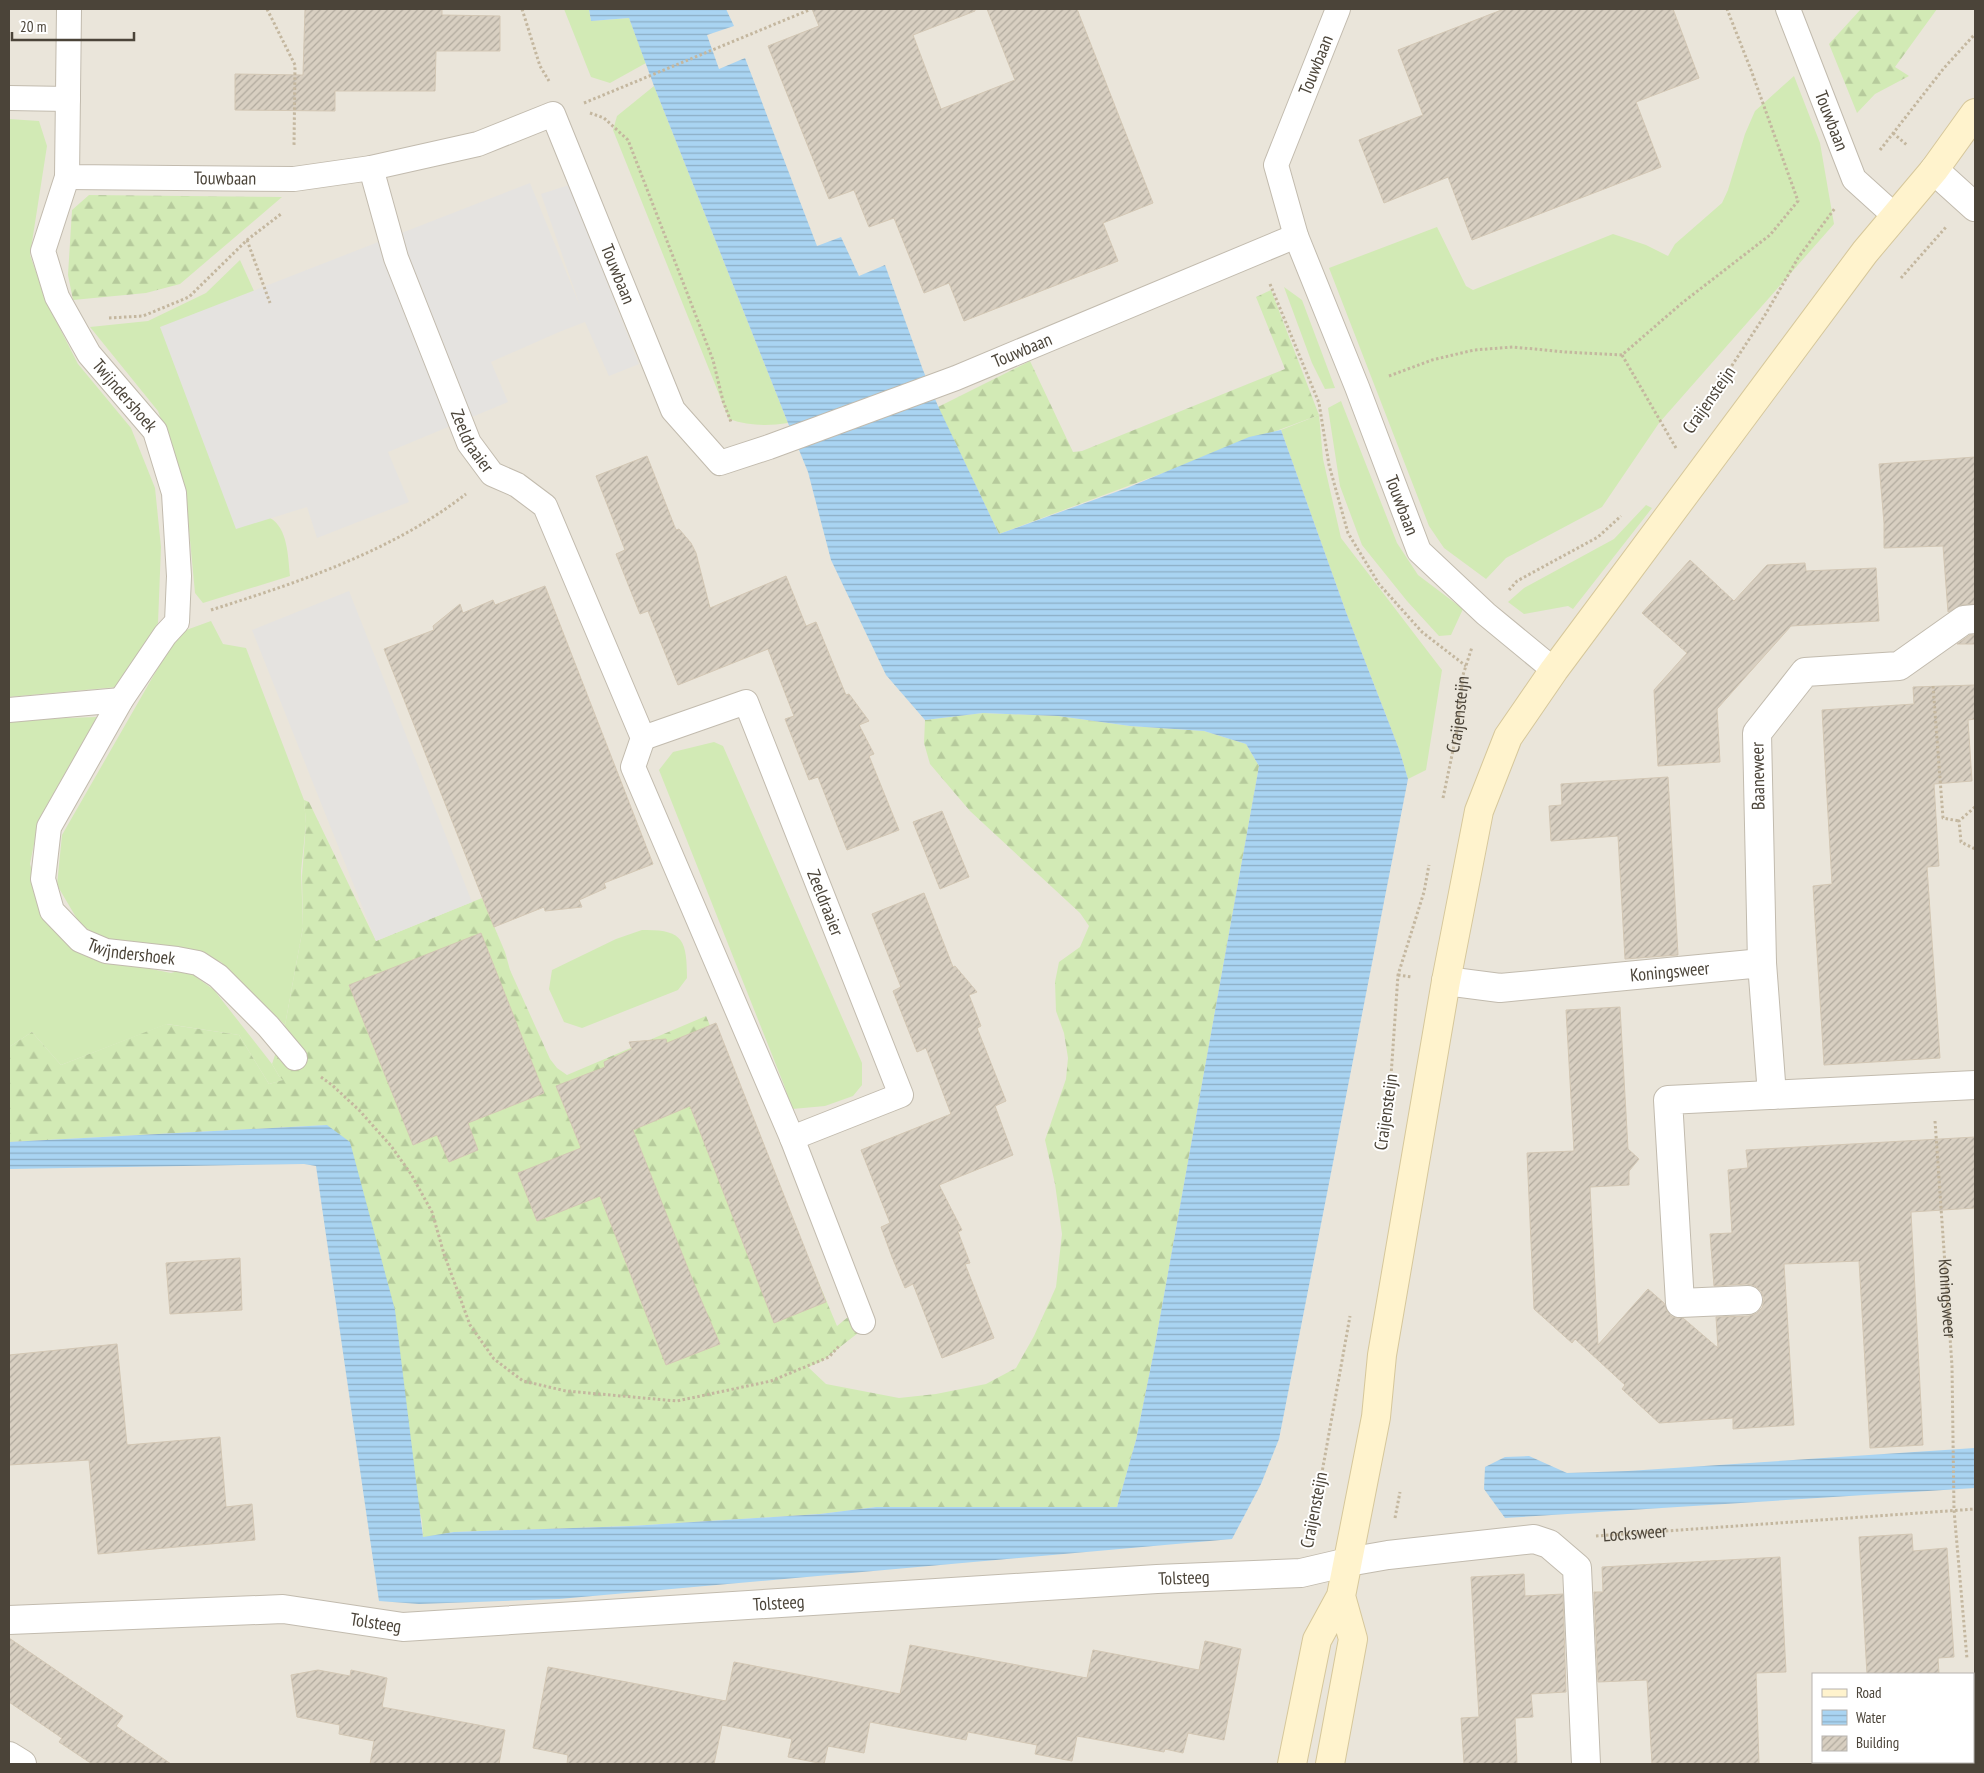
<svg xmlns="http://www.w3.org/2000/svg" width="1984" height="1773" font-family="'PT Sans Narrow',sans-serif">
  <defs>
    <pattern id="forest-firs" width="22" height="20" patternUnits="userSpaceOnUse" patternTransform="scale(1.25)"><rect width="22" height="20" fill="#d2eab5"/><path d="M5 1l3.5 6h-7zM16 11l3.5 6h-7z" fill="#b6ca9c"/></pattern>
    <pattern id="water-rules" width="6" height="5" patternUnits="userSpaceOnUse" patternTransform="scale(1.25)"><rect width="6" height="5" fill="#a9d4f2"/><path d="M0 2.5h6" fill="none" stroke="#8caec5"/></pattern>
    <pattern id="building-hatch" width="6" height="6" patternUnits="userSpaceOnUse" patternTransform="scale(1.25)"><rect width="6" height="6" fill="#d8cfc1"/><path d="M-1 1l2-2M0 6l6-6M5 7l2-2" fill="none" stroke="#b1aa9e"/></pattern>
  </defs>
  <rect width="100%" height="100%" fill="#f6f3ec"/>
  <path fill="#eae5da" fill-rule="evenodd" d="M9,9h1966v1755h-1966zM1813,1674h160v88h-160z"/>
  <path fill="#d2eab5" d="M564,9h25l2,12 38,-3 17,45 -36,20 -19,-6z
    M1794,76l26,67 14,81 -175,199 -57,84 -96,51 -20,21 -42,-31 -15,-22 -100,-258 108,-41 29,59 7,4 140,-56 33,11 22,11 7,-12 47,-41 6,-13 17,-56 10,-23z
    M654,86l134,337c-20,3 -39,3 -59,-4l-116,-289 4,-14z
    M9,119l30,2 8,25 -17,109 18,50 30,59 53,64 24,60 6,59 -3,76 -41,64 -108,10z
    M240,260l14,31 16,227c18,10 18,39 20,58l-87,27 -8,-10 -10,-106 -27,-76 -68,-84 58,-6 58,-28z
    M1284,287l18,13 33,88 -10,1 -13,-26z
    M1341,401l56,142 21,32 45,34 -12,26 -12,1 -32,-35 -45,-56 -22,-59 -12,-78z
    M1319,415l4,44 18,79 101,132 -16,100 -18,9 -9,-30 -53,-137 -65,-182z
    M1646,505l6,3 -79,101 -5,-3 -44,8 -16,-12 16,-14 90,-49z
    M211,621l12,23 23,4 58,152 2,24 -5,47 2,56 -18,98 -64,-63 -76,-19 -39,-2 -26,-17 -23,-39 5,-50 116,-202z
    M97,717l-58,102 -9,45 11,36 47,56 83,17 14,-4 29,21 58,74 7,12 5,4 -15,4 -30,-49 -72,-11 -106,41 -29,-33 -23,15v-327z
    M714,742l9,4 139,317v22l-9,11 -28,10 -33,3 -8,-24 -125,-315 14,-18z
    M642,930c41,-1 45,10 45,48l-9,12 -96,38 -18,-6 -15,-33 3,-19 64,-31z"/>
  <path fill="url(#forest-firs)" d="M1861,9h76l-42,58 14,9 -34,18 -18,19 -28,-69z
    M89,195l193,2 -102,87 -34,9 -73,7 -5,-25 4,-65z
    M1271,290l48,125 -320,119 -61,-127 92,-46 43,91 9,-1 203,-82 -29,-72z
    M983,713l75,3 72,10 74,5 42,13 13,22 -105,585 -18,89 -19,67h-241l-56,7 -189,12 -177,6 -31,6 -1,-17 -95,-396 -318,17v-95l23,-15 29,33 105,-41 73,11 30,49 14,-4 -4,-4 -7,-12 13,-39 18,-98 -1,-51 4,-52 -2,-24 5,2 67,139 106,-43 23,54 5,18 40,89 7,9 10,7 139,-59 131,310 16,-13 5,20 -36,28 -14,6 18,17 73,14 37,-4 50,-10 30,-16 18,-32 22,-49 6,-53 -7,-50 -10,-44 21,-61 2,-21 -4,-25 -8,-22 -1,-29 4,-20 21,-15 9,-21 -9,-13 -110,-102 -40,-47 -6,-21 1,-23z"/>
  <path fill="#e5e3e0" d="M530,183l50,123 -39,-112 28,-9 70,179 -30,12 -24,-54 -26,10 -68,30 17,40 -120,50 21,50 -92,36 -10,-31 -71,22 -76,-202z
    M349,591l123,311 -96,39 -124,-311z"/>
  <path fill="url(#water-rules)" d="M589,9h137l8,17 -27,9 12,34 26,-11 72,188 24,-9 18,39 26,-11 38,105 15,36 61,128 128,-46 122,-51 32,-7 65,182 53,137 9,30 -129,660 -18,45 -29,55 -673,60 -140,5 -40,-3 -63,-435 -12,-2 -295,5v-27l318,-17 23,17 45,168 28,227 31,-5 177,-6 189,-12 56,-7h241l19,-67 18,-89 105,-585 -13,-22 -42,-13 -74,-5 -72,-10 -75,-3 -58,7 -39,-45 -55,-115 -23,-88 -20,-49 -134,-337 -25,-68 -38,3z
    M1975,1448v40l-470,30 -21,-29 1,-22 20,-10 24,-1 38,17 61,-2z"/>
  <path fill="url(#building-hatch)" stroke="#d3c7b4" d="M305,9h137v6l58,1v35h-64l-1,40h-100v20l-100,-1v-36l68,1z
    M812,9h163v2l-62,24 28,74 74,-29 -28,-71h90l76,194 -50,20 15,38 -154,60 -15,-38 -25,10 -30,-75 -25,9 -15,-37 -25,9 -61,-153 51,-20z
    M1504,9h169l26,69 -63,24 25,65 -189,73 -24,-63 -64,26 -25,-63 64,-25 -25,-65z
    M647,456l29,74 3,-1 12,14 5,10 14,55 76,-32 20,50 10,-4 30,73 3,-1 20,27 -10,4 15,29 -5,2 30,74 -52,20 -29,-73 -9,3 -24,-61 9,-3 -26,-67 -90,36 -30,-74 -8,3 -24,-60 9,-4 -29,-74z
    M1975,457v147l-13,1 -14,7 -5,-66 -59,2v-25l-5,-59z
    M1690,560l44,41 33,-36 38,-2 1,8 70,-3 3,53 -88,5 -74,83 3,53 -62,4 -4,-76 33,-37 -45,-40z
    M545,586l108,278 -49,19 2,5 -27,12 3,7 -37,4 -1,-4 -50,20 -110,-278 50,-19 -1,-4 27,-22 3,9 30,-13 2,5z
    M1970,635h5v9h-18z
    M1975,685v34l-7,1 4,61 -38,3 5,82 -12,1 13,191 -116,7 -11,-179 19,-2 -10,-174 92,-6 -1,-17z
    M1668,777l10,178 -53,4 -7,-123 -67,5 -2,-35 13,-1 -1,-21z
    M942,811l27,66 -29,12 -27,-67z
    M924,893l29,74 2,-1 22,26 -8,3 12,31 -4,2 29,73 -11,5 18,49 -74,30 23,45 -4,2 12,31 -5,1 29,74 -52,20 -29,-74 -8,4 -13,-31 -11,-30 9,-4 -29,-73 90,-36 -25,-66 -9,4 -24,-61 8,-4 -29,-73z
    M481,933l63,160 -76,30 10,27 -29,12 -12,-27 -24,10 -64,-160z
    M1620,1007l8,142 11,10 -10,12v14l-39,2 8,158 50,-56 16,14 3,8 5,6 11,1 35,30 -2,-31 33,-1 8,-3 5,-5 2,-9 -3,-8 -6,-5 -8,-2 -33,2 -4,-52 22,-1 -4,-63 20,-2 -2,-18 229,-13v71l-64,4 12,233 -53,3 -11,-187 -75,3 10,161 -61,4v-11l-74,5 -37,-34 3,-4 -26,-24 -24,-22 -3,4 -38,-34 -7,-156 47,-2 -8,-141z
    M716,1023l110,279 -52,21 -84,-217 -57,24 60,151 27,63 -54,21 -66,-169 -63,25 -19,-48 63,-25 -25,-62 49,-19 -1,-5 28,-13 -3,-7 37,-3 1,4z
    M240,1258l2,52 -72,4 -4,-51z
    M117,1344l10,101 93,-8 6,70 26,-3 3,36 -157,14 -9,-94 -80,5v-110z
    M1912,1534l1,17 34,-3 7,109 -16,1 1,16h-72l-8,-137z
    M1780,1557l6,115 -30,1 3,91h-107l-5,-84 -49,2 -4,-90h9l-1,-25z
    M1524,1574l1,22 38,-2 3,98 -35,2 2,23 -18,1 2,46h-53l-3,-46 18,-1 -8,-140z
    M9,1638l114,78 -7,10 55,38h-79l-33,-22 3,-4 -53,-36z
    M1205,1641l36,8 -17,91 -36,-7 -5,20 -18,-4 -1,3 -87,-16 -5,25 -37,-7 2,-9 -69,-13 -2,8 -96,-18 -6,31 -36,-7 -4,18 -36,-7 4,-18 -70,-14 -8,39h-147l1,-9 -35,-7 15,-81 178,34 8,-39 166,32 10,-49 177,33 6,-28 106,20z
    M318,1670l32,6 1,-6 36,8 -5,29 123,23 -6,34h-129l4,-23 -35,-7 1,-9 -43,-8 -6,-42z"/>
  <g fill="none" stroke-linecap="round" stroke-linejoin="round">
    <g stroke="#c2bbae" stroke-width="26">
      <g id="lane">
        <path id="s4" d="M69,9l-2,168 227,2 77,-11 107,-24 75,-30 120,296 47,53 49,-16 187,-69 340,-142"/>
        <path id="s5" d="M1338,9l-62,156 20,71 61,151 62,164 67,63 68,56"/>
        <path id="s6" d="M1788,9l66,170 42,38"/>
        <path d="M9,98l59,1"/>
        <path id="s7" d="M371,168l25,90 73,185 23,31 25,11 28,21 98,232 -10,29 159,371 71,184"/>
        <path id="s8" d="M67,177l-24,74 14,46 32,57 66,77 19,62 5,83 -2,46 -12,13 -44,65 -72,127 -6,52 9,32 28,29 26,11 71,8 21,4 20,13 50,50 27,32"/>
        <path d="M9,710l112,-10"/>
        <path id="s9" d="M643,738l103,-36 155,393 -109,43"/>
      </g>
    </g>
    <g stroke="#c2bbae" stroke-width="30">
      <g id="street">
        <path d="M1934,170l41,37"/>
        <path d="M1762,963l-5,-230 48,-61 94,-6 65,-46 11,-1"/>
        <path id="s10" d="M1446,981l54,7 262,-25 10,132"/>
        <path d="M1748,1300l-68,3 -12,-203 307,-15"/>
        <path id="s11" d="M9,1620l274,-11 120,18 754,-48 144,-6 47,-11 40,-7 146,-16 15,5 28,24 9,196"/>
        <path d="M1973,1693h2"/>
        <path d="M1973,1748v16"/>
        <path d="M9,1756l13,8"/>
      </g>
    </g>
    <g stroke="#d6c79b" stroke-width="30">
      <path id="secondary" d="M1292,1764l25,-124 24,-44 35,-179 6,-62 64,-374 33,-170 29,-74 46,-67 311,-418 69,-82 41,-57
        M1330,1764l23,-125 -12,-43"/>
    </g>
    <g stroke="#c4b79f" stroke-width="3" stroke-dasharray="2.5 2.5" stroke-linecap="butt">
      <path d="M267,9l28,56 -1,81"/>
      <path d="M522,9l18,57 9,15"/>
      <path d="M584,103l225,-93"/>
      <path d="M590,113l14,5 24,22 85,220 10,41 8,21"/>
      <path d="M1893,133l15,13"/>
      <path d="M1880,150l64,-82 31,-34"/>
      <path d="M247,240l23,63"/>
      <path d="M1901,278l45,-51"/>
      <path d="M1270,284l49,119 10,62 19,68 31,51 43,48 44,34"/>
      <path d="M109,318l34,-2 46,-19 58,-57 34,-26"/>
      <path d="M1622,355l54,93"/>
      <path d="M1729,370l36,-55 33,-57 37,-50"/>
      <path d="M1389,376l43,-16 42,-10 39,-3 52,5 57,3 60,-52 88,-68 28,-34 -47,-131 -24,-61"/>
      <path d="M1509,590l8,-9 81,-44 23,-21"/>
      <path d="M211,610c88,-28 180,-58 255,-116"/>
      <path d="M1933,686l10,132 16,3"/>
      <path id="s1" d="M1443,798l14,-67 6,-56 9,-28"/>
      <path d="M1975,807l-16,14 2,21 14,7"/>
      <path d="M1398,975l14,2"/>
      <path d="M1391,1076l7,-101 26,-83 5,-27"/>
      <path d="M321,1077l11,8 27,25 32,36 20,28 21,38 12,42 26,71 24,34 29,22 43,10 111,10 94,-20 58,-24 10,-11"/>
      <path id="s2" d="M1935,1121l17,245 2,144 13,149"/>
      <path d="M1395,1518l5,-26"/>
      <path d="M1311,1534l39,-218"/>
      <path id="s3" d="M1596,1536l379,-27"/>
    </g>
    <use href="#lane" stroke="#fff" stroke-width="24"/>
    <use href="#street" stroke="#fff" stroke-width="28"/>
    <use href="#secondary" stroke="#fff3cd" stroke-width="28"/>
  </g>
  <g text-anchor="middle" stroke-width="4" stroke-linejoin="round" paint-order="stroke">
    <g font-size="18" fill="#4b4439" stroke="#fff">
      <text transform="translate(1316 65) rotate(-68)" y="6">Touwbaan</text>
      <text dy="6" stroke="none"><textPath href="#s6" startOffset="120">Touwbaan</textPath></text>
      <text dy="6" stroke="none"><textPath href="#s4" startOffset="326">Touwbaan</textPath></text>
      <text dy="6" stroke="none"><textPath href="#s4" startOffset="836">Touwbaan</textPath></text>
      <text dy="6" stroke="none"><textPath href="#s4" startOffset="1376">Touwbaan</textPath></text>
      <text dy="6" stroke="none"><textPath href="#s8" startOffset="246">Twijndershoek</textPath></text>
      <text transform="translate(1709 400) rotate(-55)" y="6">Craijensteijn</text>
      <text dy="6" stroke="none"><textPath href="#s7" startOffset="292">Zeeldraaier</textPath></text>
      <text dy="6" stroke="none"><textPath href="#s5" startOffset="531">Touwbaan</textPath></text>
      <text dy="6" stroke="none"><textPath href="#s1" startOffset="85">Craijensteijn</textPath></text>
      <text transform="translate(1758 776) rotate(-91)" y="6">Baaneweer</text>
      <text dy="6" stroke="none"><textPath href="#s9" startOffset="325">Zeeldraaier</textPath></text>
      <text dy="6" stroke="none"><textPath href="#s8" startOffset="908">Twijndershoek</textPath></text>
      <text dy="6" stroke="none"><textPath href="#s10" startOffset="225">Koningsweer</textPath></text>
      <text transform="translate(1386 1112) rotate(-82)" y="6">Craijensteijn</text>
      <text dy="6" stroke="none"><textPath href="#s2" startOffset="178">Koningsweer</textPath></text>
      <text transform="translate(1314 1510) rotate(-79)" y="6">Craijensteijn</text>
      <text dy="6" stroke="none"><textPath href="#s3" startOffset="39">Locksweer</textPath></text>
      <text dy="6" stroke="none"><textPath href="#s11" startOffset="1178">Tolsteeg</textPath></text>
      <text dy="6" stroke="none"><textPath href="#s11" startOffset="772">Tolsteeg</textPath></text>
      <text dy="6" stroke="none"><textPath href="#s11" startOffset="368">Tolsteeg</textPath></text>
    </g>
  </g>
  <rect width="1984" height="1773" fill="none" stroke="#4b4439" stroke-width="20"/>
  <rect x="1812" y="1673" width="162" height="90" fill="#ffffff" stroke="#b7b4b0"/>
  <rect x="1822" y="1689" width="25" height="8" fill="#fff3cd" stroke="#b7b4b0"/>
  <text x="1856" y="1698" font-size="15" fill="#4b4439">Road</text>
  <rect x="1822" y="1710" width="25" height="15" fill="url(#water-rules)" stroke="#b7b4b0"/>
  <text x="1856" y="1723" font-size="15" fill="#4b4439">Water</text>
  <rect x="1822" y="1736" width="25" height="15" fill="url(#building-hatch)" stroke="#b7b4b0"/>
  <text x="1856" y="1748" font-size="15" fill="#4b4439">Building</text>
  <path d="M12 32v8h122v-8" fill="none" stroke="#4b4439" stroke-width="2.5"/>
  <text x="20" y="32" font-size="15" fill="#4b4439" stroke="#ffffff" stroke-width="4" paint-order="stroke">20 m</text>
</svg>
